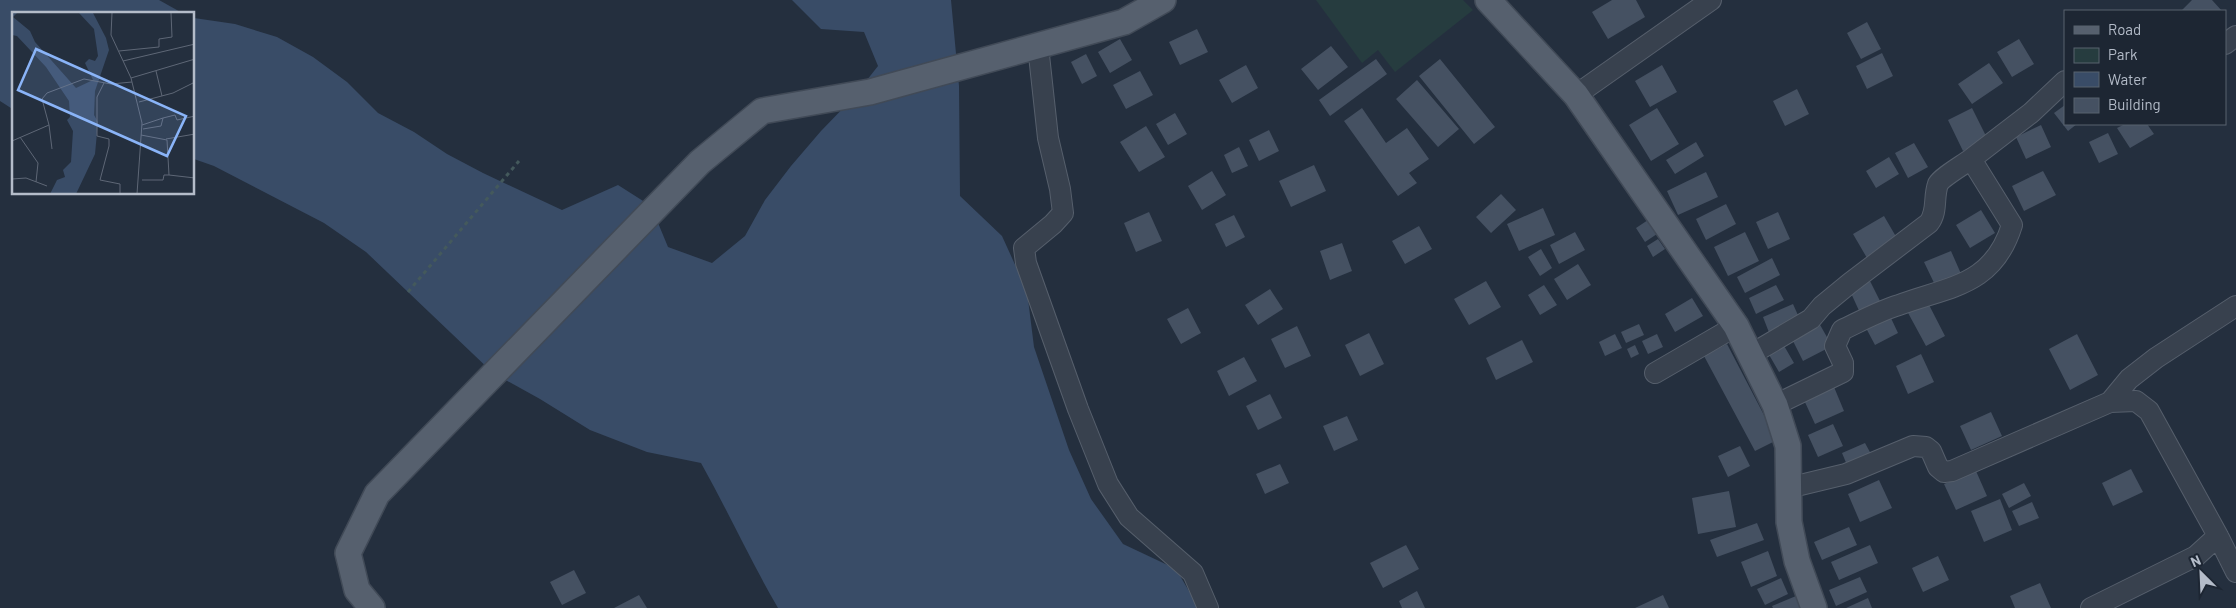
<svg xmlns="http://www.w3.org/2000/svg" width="2236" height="608" font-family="Barlow,sans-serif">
  <rect width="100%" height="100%" fill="#242f3e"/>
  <path fill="#263c3f" d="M1316,0h147l10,10 -78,62 -17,-22 -16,13z"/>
  <path fill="#394c67" d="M0,0h159l25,14h-170v96l-14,-9z
    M792,0h159l8,86 1,110 42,40 25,55 7,56 35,103 22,49 32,45 53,25 23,39h-421c-28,-48 -50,-97 -77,-145l-54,-11 -57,-22 -50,-31 -47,-26 -127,-121 -42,-29 -110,-57 -20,-7v-141l41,6 42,13 36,20 34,25 31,31 36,19 33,22 36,19 79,37 56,-25 33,21 17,41 44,16 33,-27 20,-36 26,-34 30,-35 31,-32 26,-33 -14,-34 -43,-3z"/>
  <path fill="#455162" d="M1612,0h24l9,17 -37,22 -16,-27z
    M2192,0h20l10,11h-39l-1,-1z
    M1867,22l14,27 -20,10 -14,-26z
    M1197,29l11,23 -28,13 -11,-23z
    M1120,39l12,21 -22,13 -12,-21z
    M2019,39l15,25 -22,13 -15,-25z
    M1331,46l17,21 -30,23 -17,-21z
    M1882,53l11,23 -26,13 -11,-23z
    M1086,54l11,22 -15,8 -11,-22z
    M1376,59l11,15 -57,42 -11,-16z
    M1440,59l55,68 -21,17 -55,-68z
    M1989,63l14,20 -31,21 -14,-20z
    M1246,65l12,23 -26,15 -13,-23z
    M1662,65l15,27 -27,15 -15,-26z
    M1140,71l13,24 -27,14 -13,-24z
    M1417,80l42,49 -21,18 -42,-48z
    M1797,89l12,25 -24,12 -12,-25z
    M2065,105v19h12l-9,7 -14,-18z
    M1362,108l24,35 21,-15 22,31 -20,14 8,10 -19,13 -54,-75z
    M1657,108l22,36 -28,17 -22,-36z
    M1972,108l15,30 -24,13 -15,-31z
    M1175,113l12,21 -19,11 -12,-21z
    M2125,124h22l7,10 -24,14 -13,-20z
    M2041,125l10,22 -25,12 -10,-22z
    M1146,126l19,31 -26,15 -19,-30z
    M1269,130l10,21 -20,10 -10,-21z
    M2108,133l10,21 -19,9 -10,-21z
    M1696,142l8,14 -29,18 -9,-14z
    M1914,143l14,24 -20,11 -13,-25z
    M1239,147l9,19 -16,7 -8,-18z
    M1889,157l10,17 -23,14 -10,-17z
    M1314,165l12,26 -35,16 -12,-26z
    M1212,171l14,24 -24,15 -14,-24z
    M2043,171l13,24 -32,16 -12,-25z
    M1706,172l12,25 -40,18 -11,-24z
    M1501,194l15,16 -25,23 -15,-16z
    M1726,204l10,20 -30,16 -10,-21z
    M1543,208l12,27 -36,16 -12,-27z
    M1981,210l14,23 -25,15 -14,-23z
    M1149,212l13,29 -26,11 -12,-29z
    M1778,212l12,27 -22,10 -12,-27z
    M1234,215l11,22 -19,10 -11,-23z
    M1884,216l14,24 -31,18 -14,-24z
    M1648,220l9,14 -12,8 -9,-14z
    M1419,226l13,23 -27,15 -13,-23z
    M1575,232l10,18 -26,14 -9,-19z
    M1745,232l14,29 -31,15 -14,-29z
    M1658,239l7,10 -12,8 -6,-11z
    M1342,243l10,28 -22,9 -10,-29z
    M1541,249l11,19 -12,8 -12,-19z
    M1951,251l11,25 -26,11 -12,-25z
    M1772,258l8,17 -35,18 -8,-16z
    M1578,264l13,21 -24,15 -13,-21z
    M1486,281l15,26 -32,18 -15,-26z
    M1870,281l12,24 -21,10 -11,-24z
    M1544,285l13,20 -17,10 -12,-20z
    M1776,285l8,15 -28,14 -7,-16z
    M1270,289l13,20 -25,16 -13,-20z
    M1692,298l11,18 -28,16 -10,-18z
    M1927,301l18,35 -19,10 -19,-35z
    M1793,304l8,18 -31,13 -7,-18z
    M1188,308l13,25 -20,11 -14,-25z
    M1890,316l8,17 -23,12 -9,-17z
    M1819,323l13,23 -29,15 -12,-24z
    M1639,324l5,11 -18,8 -5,-11z
    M1297,326l14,30 -26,12 -14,-29z
    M1369,333l15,31 -24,12 -15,-31z
    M1615,334l7,14 -17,8 -6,-14z
    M1657,334l6,13 -15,7 -6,-13z
    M2077,334l21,41 -28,15 -21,-41z
    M1522,340l11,22 -37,18 -10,-22z
    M1727,344l50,96 -22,11 -51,-95z
    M1783,344l11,19 -15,9 -11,-19z
    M1635,345l4,9 -8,4 -4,-9z
    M1921,354l13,28 -26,12 -12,-28z
    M1244,357l13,24 -28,15 -12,-25z
    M1834,387l10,24 -29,13 -11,-24z
    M1270,394l12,24 -24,12 -12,-24z
    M1991,412l11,24 -31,14 -11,-24z
    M1347,416l11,24 -24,11 -11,-25z
    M1833,424l10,22 -25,11 -10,-22z
    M1865,443l6,11 -24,11 -5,-12z
    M1740,446l10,20 -22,11 -10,-21z
    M1280,464l9,19 -24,11 -9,-20z
    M2131,469l12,23 -30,14 -11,-23z
    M1976,471l11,25 -31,14 -12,-26z
    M1879,480l13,28 -32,14 -12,-28z
    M2024,483l7,13 -22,12 -7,-14z
    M1729,491l7,36 -38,7 -6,-36z
    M2000,499l12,31 -28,12 -13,-31z
    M2032,502l7,16 -20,8 -7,-15z
    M1757,523l7,17 -47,17 -7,-17z
    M1849,527l8,18 -35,15 -8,-18z
    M1406,545l13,24 -36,19 -13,-25z
    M1870,545l8,18 -39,17 -8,-18z
    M1768,551l9,25 -26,11 -10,-25z
    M1938,556l11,24 -26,12 -11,-24z
    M574,570l12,23 -24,12 -12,-23z
    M1860,577l7,15 -31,14 -7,-16z
    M1781,578l7,16 -23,11 -8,-16z
    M2040,583l11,25h-36l-5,-12z
    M1417,591l8,17h-23l-3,-7z
    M639,595l8,13h-33z
    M1663,595l6,13h-34z
    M1796,596l6,12h-29l-1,-2z
    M1868,598l4,10h-26z"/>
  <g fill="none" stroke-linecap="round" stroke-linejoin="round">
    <g stroke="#565f6c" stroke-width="22">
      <path id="minor" d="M2225,44l11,-8
        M1038,46l10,92 12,51 3,24 -10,11 -29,24 2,15 52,146 30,75 21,33 64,56 15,35
        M1576,95l135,-95
        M1750,355l61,-36 11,-13 28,-23 79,-60c9,-12 4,-25 9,-39 4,-7 25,-19 33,-25
        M1655,373l81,-47
        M2110,402l19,-23 27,-21 80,-52
        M1775,405l68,-33v-9l-8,-17 7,-16c19,-9 37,-19 57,-25 51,-19 94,-19 113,-80l-41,-66 60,-46 34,-32
        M1788,488l58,-14 67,-28 13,1 5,4 7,16 6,5 8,-1 158,-69 26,-1 13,10 69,125 18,36
        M2091,608l105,-52 22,-20"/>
    </g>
    <g stroke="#414a57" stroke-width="28">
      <path id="major" d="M1488,0l88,95 160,231 39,79 13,41 1,76 8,39 17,47
        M372,608l-15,-18 -9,-37 29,-59 323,-332 62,-51 108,-19 254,-70 39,-22"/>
    </g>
    <path stroke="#44595c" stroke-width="3" stroke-dasharray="4 4" stroke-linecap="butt" d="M408,292l111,-131"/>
    <use href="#minor" stroke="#38414e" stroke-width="20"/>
    <use href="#major" stroke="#56606e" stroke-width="25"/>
  </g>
  <g transform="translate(12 12)">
    <rect width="182" height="182" fill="#242f3e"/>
    <path d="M0,1h5l-4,4 17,14 5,11 41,46 17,-8 -8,-17 4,-4 6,2 3,-5 -4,-27 -15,-16h14l13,25 3,12 -14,41 -1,24 4,7 -3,32 -19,40h-26l7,-14 8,-3 -2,-7 8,-8 2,-31 -6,-11 3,-3 -1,-16 -23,-34 -29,-31 -5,-1z" fill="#394c67"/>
    <path fill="none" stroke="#5e6776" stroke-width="1" d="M100,1l-1,22 20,43 11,45 -5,71M107,39l40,-4v-8l13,-2 -1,-24M111,49l72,-17M144,59l6,25M119,66l64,-19M92,71l-7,14v39l12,3v7l-9,34 20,4v10M182,86v18M127,90l34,-9 22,-11M37,113l3,24M130,113l21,-7M131,117l18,-3 2,-8 12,-3 2,5 18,-4M129,123l26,5 2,35 26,3M8,125l18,26 -2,19M154,127l29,-5M0,129l37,-16 -7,-26 5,-6 37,-14 27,5 21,-2M0,167l14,-1 21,8M130,168h21l1,-5h5"/>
    <path fill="#8ab4f8" fill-opacity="0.15" stroke="#8ab4f8" stroke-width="2.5" d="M24,37l150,67 -19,40 -149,-66z"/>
    <rect width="182" height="182" fill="none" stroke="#b4bcc9" stroke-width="2.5"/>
  </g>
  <rect x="2064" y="10" width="162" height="115" fill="#1d2633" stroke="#59626f"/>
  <rect x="2074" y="26" width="25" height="8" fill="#56606e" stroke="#59626f"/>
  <text x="2108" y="35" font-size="15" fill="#b4bcc9">Road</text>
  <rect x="2074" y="48" width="25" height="15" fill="#263c3f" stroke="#59626f"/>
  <text x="2108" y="60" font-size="15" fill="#b4bcc9">Park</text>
  <rect x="2074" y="72" width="25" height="15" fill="#394c67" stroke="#59626f"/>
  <text x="2108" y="85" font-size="15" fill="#b4bcc9">Water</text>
  <rect x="2074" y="98" width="25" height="15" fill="#455162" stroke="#59626f"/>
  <text x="2108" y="110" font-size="15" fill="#b4bcc9">Building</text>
  <g transform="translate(2201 573) rotate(336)" stroke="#1d2633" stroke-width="4" paint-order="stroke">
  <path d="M0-4L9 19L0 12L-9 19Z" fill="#b4bcc9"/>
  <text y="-8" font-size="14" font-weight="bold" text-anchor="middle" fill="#b4bcc9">N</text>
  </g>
</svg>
